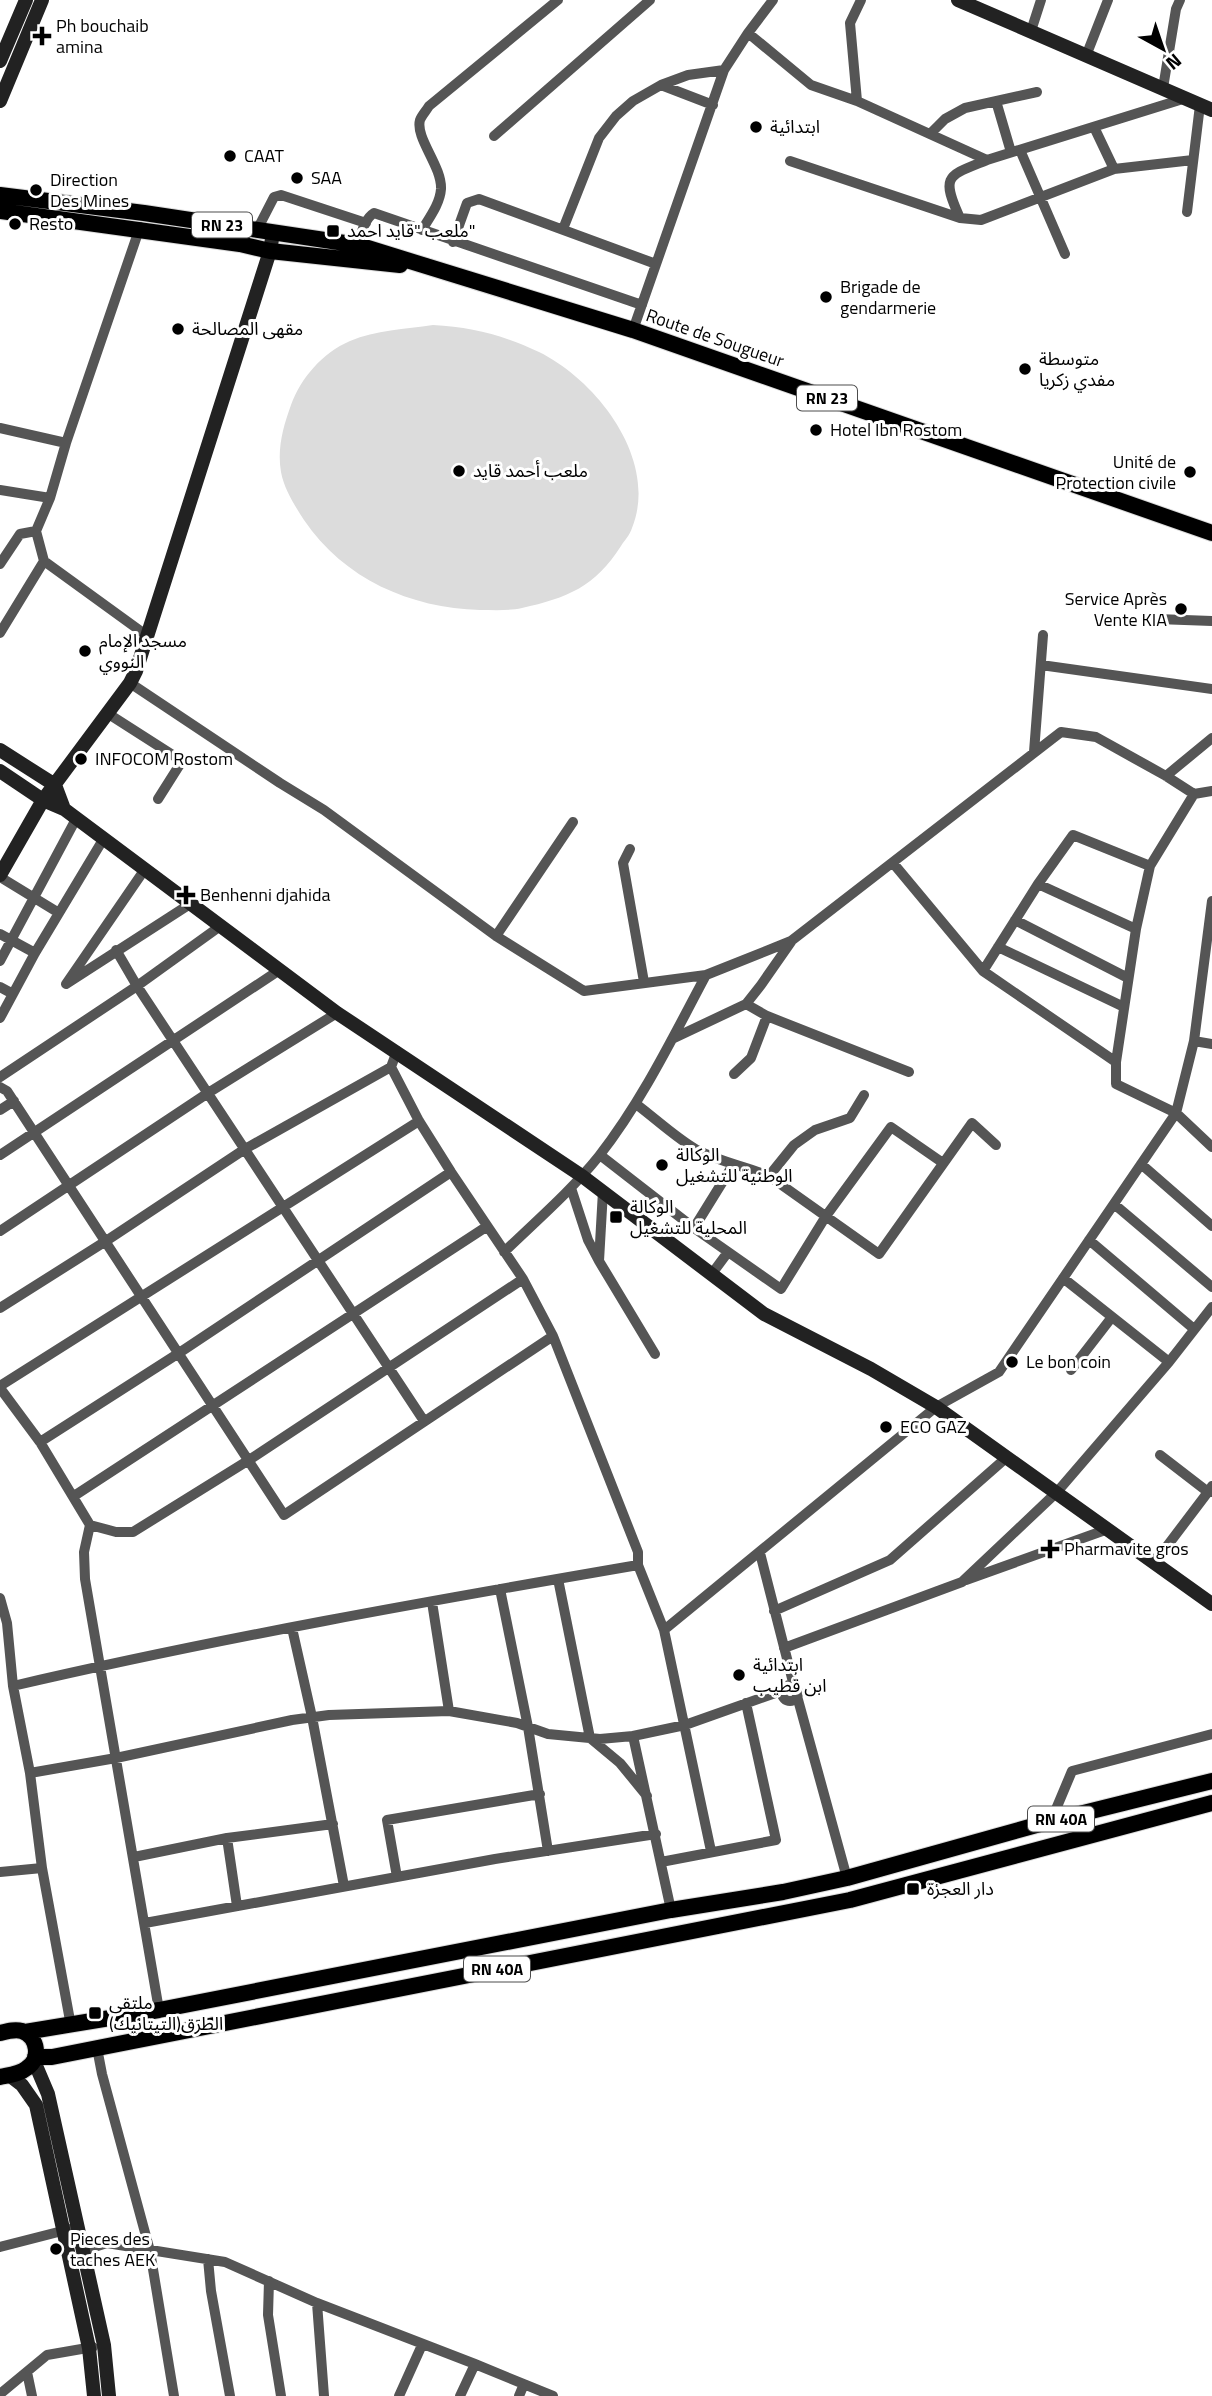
<svg xmlns="http://www.w3.org/2000/svg" width="1212" height="2396" font-family="'Titillium Web','Noto Sans Arabic',sans-serif">
  <rect width="100%" height="100%" fill="#fff"/>
  <path fill="#dcdcdc" d="M433,325c39,2 70,10 106,27 59,29 120,109 93,176 -2,7 -8,13 -11,18 -26,41 -54,52 -99,62 -13,3 -29,2 -42,2 -70,-2 -136,-31 -176,-90 -9,-14 -20,-31 -23,-48 -4,-23 2,-45 10,-67 10,-27 31,-52 59,-64 26,-11 55,-12 83,-16z"/>
  <g fill="none" stroke-linecap="round" stroke-linejoin="round">
    <g stroke="#dbdbdb" stroke-width="18">
      <path id="primary" d="M0,195l144,18 214,32 275,85 579,203
        M0,211l240,33 30,7 130,14
        M25,2032l134,-22 512,-100 112,-18 64,-14 204,-57 161,-40
        M0,2033c8,-2 15,-4 22,-2 16,6 19,28 5,37 -7,6 -18,7 -27,9
        M35,2057h17l798,-157 362,-97"/>
    </g>
    <path stroke="#555" stroke-width="10" d="M1031,31l10,-31
      M748,33l63,52 46,16 130,59
      M1086,56l22,-56
      M661,85l52,20
      M1163,88l13,-79 4,-9
      M857,101l-7,-78 11,-23
      M996,101l15,51
      M1094,127l20,42
      M930,134l15,-15 20,-11 72,-16
      M494,136l156,-136
      M1020,150l45,104
      M790,161l170,57 21,2 133,-51 79,-9
      M1187,212l13,-107
      M960,218c-20,-43 -12,-42 27,-58l199,-62
      M563,229l36,-91 17,-22 17,-15 28,-16 27,-10 36,-5
      M257,230l17,-33 7,-2 85,28
      M422,230c7,-12 18,-26 19,-41 1,-23 -26,-51 -21,-69 2,-5 6,-9 9,-14l129,-106
      M453,242l14,-39 12,-4 177,65
      M358,245c3,-10 6,-26 16,-32l268,92
      M633,330l91,-260 24,-37 25,-33
      M0,428l66,15
      M0,490l50,8
      M44,561l102,74
      M0,564l20,-30 16,-3
      M1157,619l55,2
      M0,633l44,-72 -8,-30 14,-33 16,-55 74,-216
      M1041,665l171,24
      M130,683l150,100 44,27 172,126 88,55 122,-16 85,-34 270,-209 35,5 70,39 28,18 18,-3
      M107,713l75,48 -24,38
      M1034,752l9,-117
      M1166,776l46,-38
      M630,849l-7,14 21,119
      M893,863l90,108 133,91v22l60,29 36,34
      M145,869l-79,115 124,-80
      M0,877l59,36
      M1038,884l98,45
      M1015,920l113,58
      M0,934l35,19
      M496,936l77,-114
      M998,947l126,60
      M116,950l21,36 287,435
      M0,961l76,-142
      M983,971l55,-87 35,-49 77,31
      M0,987l13,7
      M746,1004l21,12 142,56
      M0,1018l35,-65 69,-115
      M672,1039l74,-35 15,-19 30,-43
      M1194,1041l18,3
      M397,1051l-6,16 28,54 32,51 72,107 30,57 85,216v13l26,65 47,221
      M1116,1062l20,-133 14,-63 44,-72
      M734,1074l17,-16 16,-42
      M0,1077l137,-91 82,-59
      M0,1087l7,4 277,424 269,-179
      M636,1104c20,15 40,34 61,46 23,12 48,16 72,26l110,78 93,-131 24,22
      M0,1110l14,-9
      M0,1155l278,-184
      M600,1155l94,73 87,61 45,-73 65,-89 52,36
      M1141,1164l71,62
      M769,1176l25,-31 21,-15 35,-12 14,-23
      M571,1188l17,52 11,21 56,93
      M1114,1204l98,83
      M694,1228l39,-63
      M0,1231l208,-138 129,-80
      M1089,1240l105,89
      M504,1252c32,-31 67,-61 95,-96 43,-55 74,-119 107,-181
      M599,1261l4,-70
      M711,1275l17,-23
      M1063,1278l106,84
      M0,1308l106,-67 139,-92 146,-82
      M1071,1370l41,-53
      M0,1386l419,-265
      M0,1388l40,54 50,83 26,7h17l116,-72 274,-181
      M40,1442l139,-89 272,-181
      M1160,1455l48,37 4,-6
      M74,1496l412,-269
      M90,1525l-6,27 1,27 74,431
      M760,1553l34,133
      M1155,1562l53,-70h4
      M558,1579l32,159 30,25 27,33
      M966,1580l142,-51
      M500,1589l28,138 20,124
      M0,1598l7,25 6,63 17,87 12,95 29,158
      M432,1602l17,109
      M774,1611l116,-51 116,-102
      M292,1628l20,89 32,169
      M664,1630l272,-223 63,-35 177,-259 18,-72 18,-140
      M784,1648l178,-66 95,-90 112,-130 43,-55
      M782 1693a8 8 0 1 1 16 0a8 8 0 1 1-16 0Z
      M13,1686c206,-48 416,-85 625,-121
      M797,1696l50,182
      M633,1736l38,174
      M30,1773l86,-15 176,-38 37,-5 120,-4 68,12 31,11 52,5 33,-3 52,-11 96,-34
      M1051,1821l21,-50 140,-37
      M227,1838l10,68
      M134,1857l93,-19 106,-14
      M661,1862l115,-22 -30,-137
      M0,1872l42,-4
      M397,1877l-10,-57 153,-26
      M145,1923l350,-64 161,-25
      M97,2048l5,26 48,177 24,145
      M0,2247l70,-18
      M82,2251l25,-8 118,19 92,41 158,61 78,32
      M208,2259l3,32 19,105
      M269,2281l-1,34 13,81
      M317,2303l7,93
      M27,2372l5,24
      M0,2394l47,-39 46,-8
      M399,2396l23,-51
      M460,2396l15,-32
      M519,2396l5,-12"/>
    <path stroke="#222" stroke-width="14" d="M958,0l254,110
      M0,61l26,-61
      M0,101l42,-101
      M0,750l55,35 9,24
      M0,771l43,29 21,9 273,204 245,163 182,138 107,55 65,38 276,197
      M0,875l43,-75 87,-117 6,-12 134,-420 3,-18
      M34,2061l14,33 56,251 5,51
      M9,2075l13,10 14,20 53,243 5,48"/>
    <use href="#primary" stroke="#000" stroke-width="16"/>
  </g>
  <g fill="#000" stroke="#fff" stroke-width="2.5">
    <path d="M38.5 25.5h7v7h7v7h-7v7h-7v-7h-7v-7h7z"/>
    <circle cx="756" cy="127" r="7"/>
    <circle cx="230" cy="156" r="7"/>
    <circle cx="297" cy="178" r="7"/>
    <circle cx="36" cy="190" r="7"/>
    <circle cx="15" cy="224" r="7"/>
    <rect x="326" y="224" width="14" height="14" rx="3.5"/>
    <circle cx="826" cy="297" r="7"/>
    <circle cx="178" cy="329" r="7"/>
    <circle cx="1025" cy="369" r="7"/>
    <circle cx="816" cy="430" r="7"/>
    <circle cx="459" cy="471" r="7"/>
    <circle cx="1190" cy="472" r="7"/>
    <circle cx="1181" cy="609" r="7"/>
    <circle cx="85" cy="651" r="7"/>
    <circle cx="81" cy="759" r="7"/>
    <path d="M182.5 884.5h7v7h7v7h-7v7h-7v-7h-7v-7h7z"/>
    <circle cx="662" cy="1165" r="7"/>
    <rect x="609" y="1210" width="14" height="14" rx="3.5"/>
    <circle cx="1012" cy="1362" r="7"/>
    <circle cx="886" cy="1427" r="7"/>
    <path d="M1046.5 1538.5h7v7h7v7h-7v7h-7v-7h-7v-7h7z"/>
    <circle cx="739" cy="1675" r="7"/>
    <rect x="906" y="1882" width="14" height="14" rx="3.5"/>
    <rect x="88" y="2006" width="14" height="14" rx="3.5"/>
    <circle cx="56" cy="2249" r="7"/>
  </g>
  <g text-anchor="middle" stroke-width="6" stroke-linejoin="round" paint-order="stroke">
    <g fill="#fff" stroke="#4c4c4c" stroke-width="2">
      <rect x="192" y="212.5" width="60" height="25" rx="5"/>
      <rect x="797" y="385.5" width="60" height="25" rx="5"/>
      <rect x="1028" y="1806.5" width="66" height="25" rx="5"/>
      <rect x="464" y="1956.5" width="66" height="25" rx="5"/>
    </g>
    <g font-size="16" font-weight="bold" fill="#000">
      <text x="222" y="231">RN 23</text>
      <text x="827" y="404">RN 23</text>
      <text x="1061" y="1825">RN 40A</text>
      <text x="497" y="1975">RN 40A</text>
    </g>
    <g font-size="18" fill="#000" stroke="#fff" text-anchor="start">
      <text x="56" y="32">Ph bouchaib<tspan x="56" dy="21">amina</tspan></text>
      <text x="770" y="133">ابتدائية</text>
      <text x="244" y="162">CAAT</text>
      <text x="311" y="184">SAA</text>
      <text x="50" y="186">Direction<tspan x="50" dy="21">Des Mines</tspan></text>
      <text x="29" y="230">Resto</text>
      <text x="347" y="237">ملعب "قايد احمد"</text>
      <text x="840" y="293">Brigade de<tspan x="840" dy="21">gendarmerie</tspan></text>
      <text x="192" y="335">مقهى المصالحة</text>
      <text x="1039" y="365">متوسطة<tspan x="1039" dy="21">مفدي زكريا</tspan></text>
      <text x="830" y="436">Hotel Ibn Rostom</text>
      <text x="1176" y="468" text-anchor="end">Unité de<tspan x="1176" dy="21">Protection civile</tspan></text>
      <text x="473" y="477">ملعب أحمد قايد</text>
      <text x="1167" y="605" text-anchor="end">Service Après<tspan x="1167" dy="21">Vente KIA</tspan></text>
      <text x="99" y="647">مسجد الإمام<tspan x="99" dy="21">النووي</tspan></text>
      <text x="95" y="765">INFOCOM Rostom</text>
      <text x="200" y="901">Benhenni djahida</text>
      <text x="676" y="1161">الوكالة<tspan x="676" dy="21">الوطنية للتشغيل</tspan></text>
      <text x="630" y="1213">الوكالة<tspan x="630" dy="21">المحلية للتشغيل</tspan></text>
      <text x="1026" y="1368">Le bon coin</text>
      <text x="900" y="1433">ECO GAZ</text>
      <text x="1064" y="1555">Pharmavite gros</text>
      <text x="753" y="1671">ابتدائية<tspan x="753" dy="21">ابن قطيب</tspan></text>
      <text x="927" y="1895">دار العجزة</text>
      <text x="109" y="2009">ملتقى<tspan x="109" dy="21">الطرق(التيتانيك)</tspan></text>
      <text x="70" y="2245">Pieces des<tspan x="70" dy="21">taches AEK</tspan></text>
    </g>
    <g font-size="18" fill="#000" stroke="#fff">
      <text transform="translate(715 338) rotate(19)" y="6">Route de Sougueur</text>
    </g>
  </g>
  <g transform="translate(1163 49) rotate(140)" stroke="#ffffff" stroke-width="5" paint-order="stroke">
  <path d="M0-5L12 26L0 18L-12 26Z" fill="#000000"/>
  <text y="-10" font-size="19" font-weight="bold" text-anchor="middle" fill="#000000">N</text>
  </g>
</svg>
